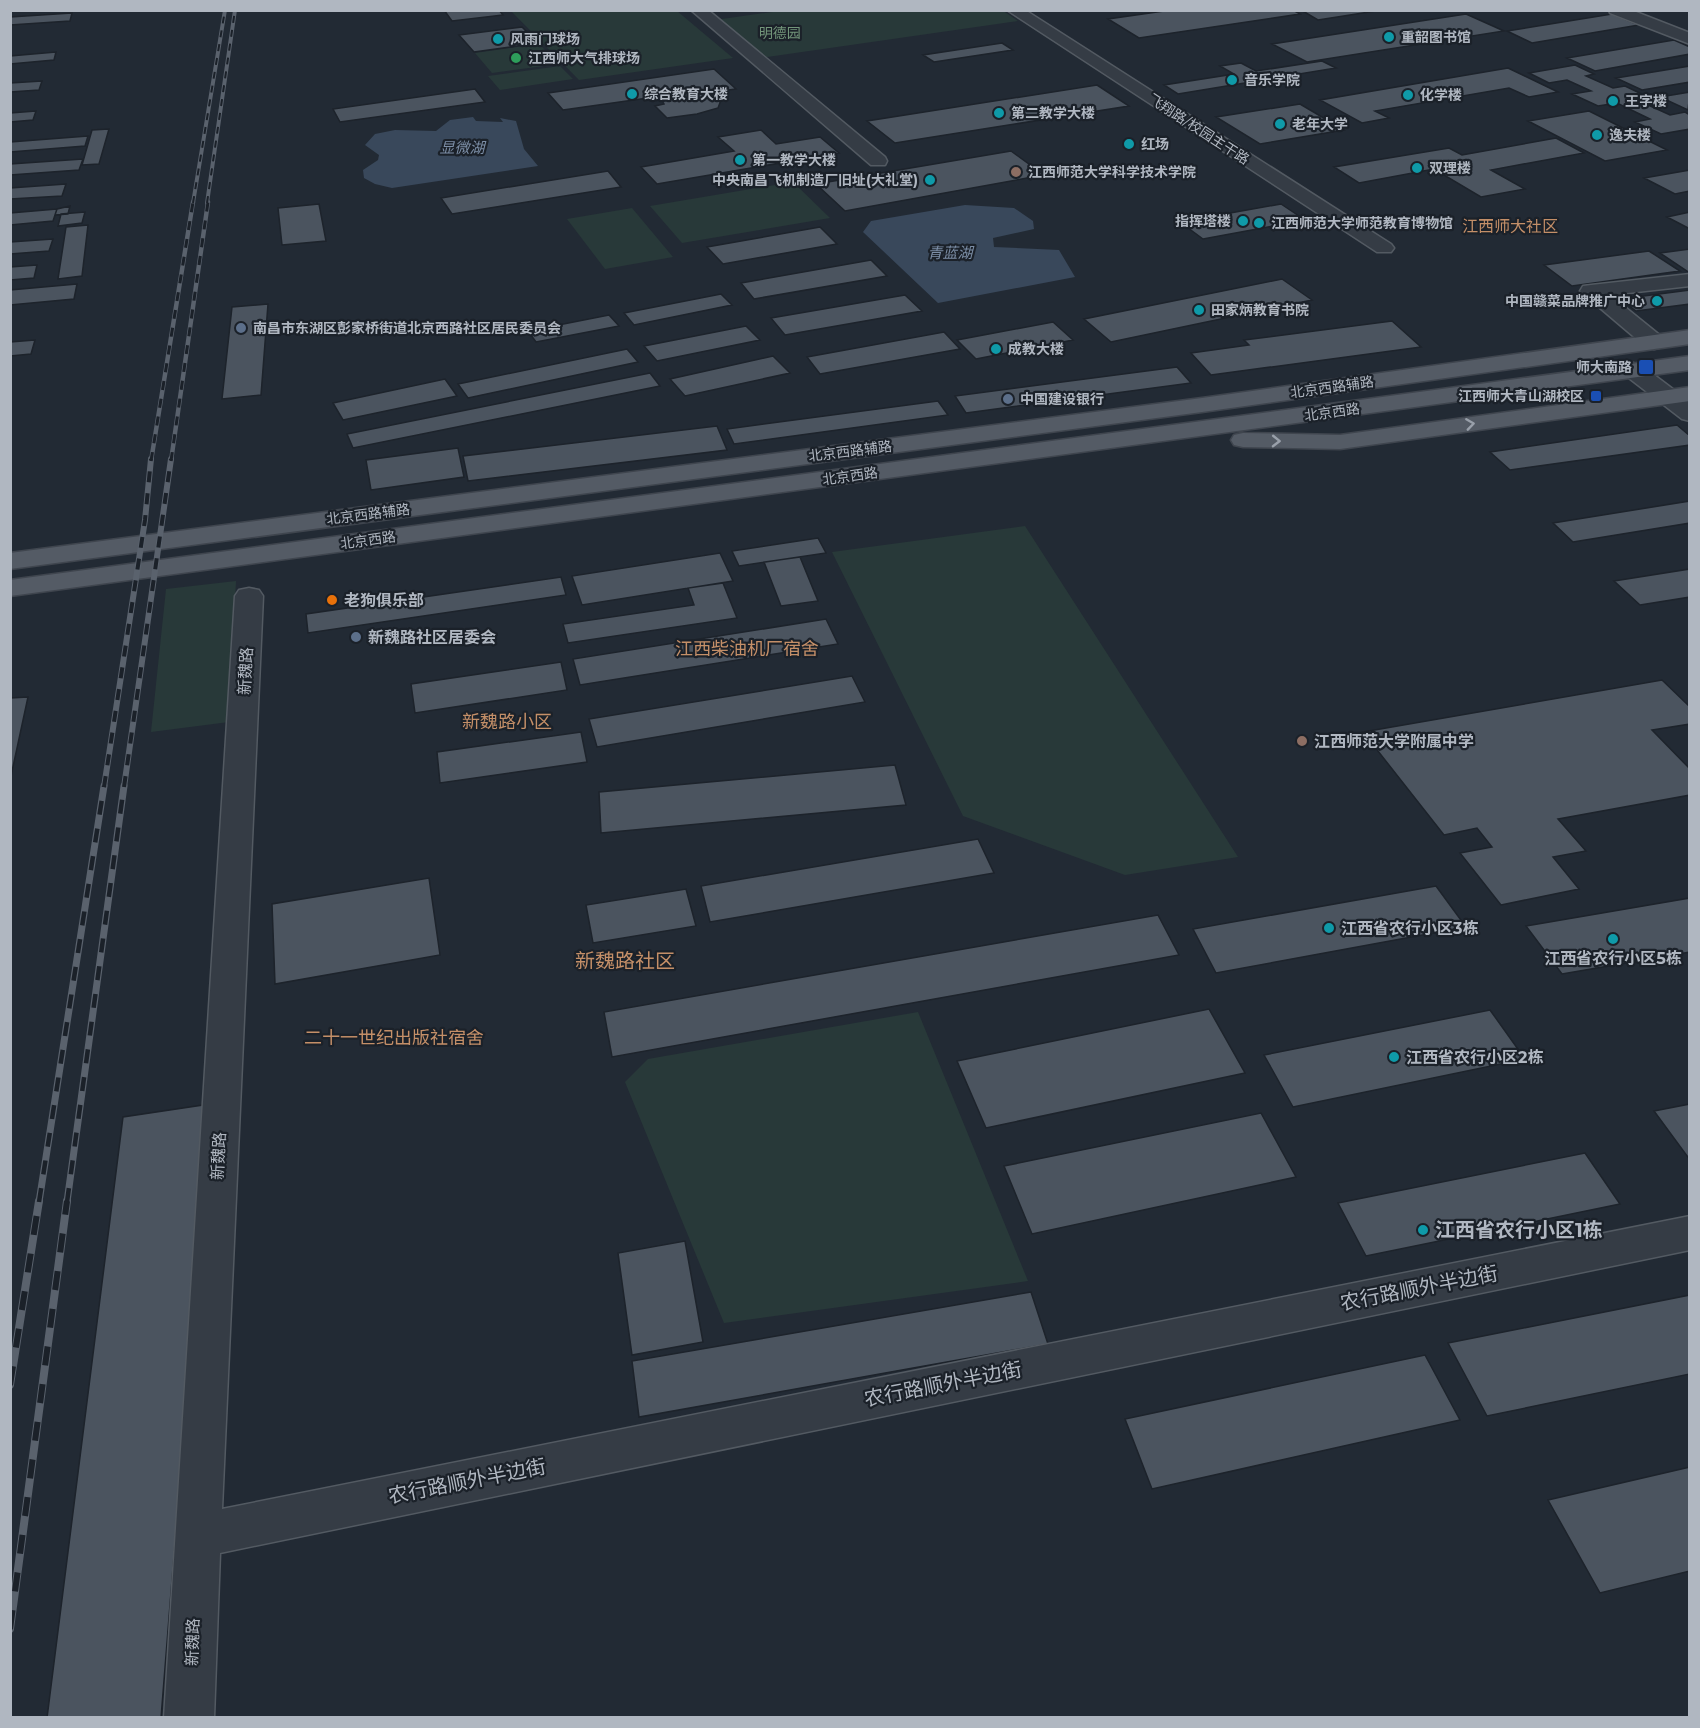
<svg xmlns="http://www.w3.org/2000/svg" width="1700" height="1728" font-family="Montserrat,'Noto Sans SC',sans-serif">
  <rect width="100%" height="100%" fill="#222a34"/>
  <path fill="#283939" d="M786,10h216l16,11 -258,37 -45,-38z
    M511,11h166l56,47 -154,22z
    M539,44l20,20 -67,9 -17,-20z
    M560,66l13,13 -73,11 -12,-14z
    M793,182l37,36 -148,25 -32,-37z
    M632,208l41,49 -68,12 -38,-50z
    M1025,526l213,331 -113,18 -162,-59 -131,-264z
    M236,581l-7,141 -78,10 15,-143z
    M918,1012l110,269 -304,42 -99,-241 23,-23z"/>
  <path fill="#39485b" d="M473,117l3,4 27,1 -3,-4 16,3 8,28 14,17 -146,22 -17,-4 -11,-6 -1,-8 15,-10 1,-5 -14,-10 10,-11 20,-4 41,1 14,-11z
    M965,205l49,3 19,13 1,8 -41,9 1,9 65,3 16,27 -137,26 -75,-71 8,-11z"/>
  <path fill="#4b545f" stroke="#1d232b" stroke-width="1.5" d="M444,10h55l4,5 -51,6z
    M1171,10h122l7,4 -161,24 -31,-19z
    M1301,10h81l-64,10z
    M72,13l-2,8 -60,4v-8z
    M1466,14l38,17 -197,31 -35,-18z
    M1612,14l27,11 -107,18 -25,-12z
    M522,27l16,16 -64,9 -15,-17z
    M1674,40l16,7v7l-95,17 -28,-13z
    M1002,43l11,7 -79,12 -11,-7z
    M56,52l-2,8 -44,4v-8z
    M1322,61l14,7 -158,26 -14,-9 70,-11 -14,-8 21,-3 15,8z
    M1575,65l19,9 -8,2 27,12 12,-2 23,11 -13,2 35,16 15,-3 5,3v14l-29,5 -26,-12 15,-3 -33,-16 -19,3 -26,-12 19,-3 -24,-11 -18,3 -20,-10z
    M1690,66v16l-48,8 -26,-12z
    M1508,68l50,24 -29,5 -20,-9 -134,23 14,7 -27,5 -42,-23z
    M714,69l22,20 -23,3 8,8 -3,8 -21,6 -30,4 -12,-12 9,-2 -1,-2 4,-4 11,-2 -2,-2 -113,16 -15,-17z
    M42,81l-3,9 -29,2v-9z
    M1097,85l32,21 -234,37 -28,-22z
    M475,89l10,13 -145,20 -7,-13z
    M1690,92l-2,18 -28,-13z
    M1300,104l44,26 -84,14 -44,-27z
    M36,111l-3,9 -23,2v-9z
    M1589,111l78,39 -62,11 -77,-40z
    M109,129l-10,35 -17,1 10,-35z
    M761,130l15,14 44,-7 19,16 -182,31 -16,-17 93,-16 -16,-14z
    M88,136l-3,10 -75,6v-10z
    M1556,138l28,15 -93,17 34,19 -44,8 -47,-28 -75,14 -25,-16 115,-19 13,7z
    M1011,151l33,24 -199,36 -29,-27z
    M83,159l-4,11 -69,5v-11z
    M1690,170v21l-15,3 -31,-16z
    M608,171l13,16 -169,27 -11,-16z
    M66,184l-4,12 -52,3v-11z
    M319,204l7,37 -44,4 -4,-37z
    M1281,204l24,16 -102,19 -23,-17z
    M70,206l-2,8 -13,1 2,-6z
    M57,209l-4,12 -43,4v-12z
    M85,212l-3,11 -24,3 3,-12z
    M1690,212v17l-23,-12z
    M88,225l-6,51 -24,3 8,-52z
    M820,227l17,17 -114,20 -16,-17z
    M53,239l-4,12 -39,3v-12z
    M1690,249v24l-30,-20z
    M1649,251l31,20 -108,15 -28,-21z
    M871,260l16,16 -133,23 -13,-16z
    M37,265l-3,13 -24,2v-13z
    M1282,279l30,21 -201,42 -27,-23z
    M77,284l-3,15 -64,6v-15z
    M1690,290v14l-54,7 -16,-12z
    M721,294l11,11 -98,20 -10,-12z
    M905,295l17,16 -137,24 -14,-17z
    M268,304l-7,91 -39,4 10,-92z
    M609,315l10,11 -83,16 -8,-11z
    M1392,321l29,26 -210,28 -20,-22 58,-8 -5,-5z
    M1053,322l20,18 -97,19 -19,-19z
    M746,326l14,14 -103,21 -13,-15z
    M944,332l16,17 -140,25 -13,-17z
    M35,340l-4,14 -21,2v-14z
    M627,349l11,13 -170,36 -10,-14z
    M773,356l17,17 -105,23 -15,-17z
    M1177,367l14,16 -225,30 -11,-17z
    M650,373l10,13 -307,62 -6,-14z
    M445,379l12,17 -114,24 -10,-17z
    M938,401l10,14 -214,29 -7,-15z
    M1677,425l13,11v9l-180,25 -20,-18z
    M717,426l10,24 -259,31 -5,-25z
    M458,448l6,29 -93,13 -5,-30z
    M1690,501v22l-117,19 -20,-19z
    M818,538l8,15 -87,13 -7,-15z
    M720,553l13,28 -151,24 -10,-29z
    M800,557l18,44 -37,5 -17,-44z
    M1690,569v28l-50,8 -26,-24z
    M561,577l5,18 -258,38 -2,-19z
    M723,583l14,35 -169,25 -5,-19 131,-19 -6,-17z
    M826,619l12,25 -258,41 -7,-26z
    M561,662l6,28 -152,23 -4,-29z
    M852,676l13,26 -268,45 -8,-28z
    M1662,680l28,27v17l-38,6 38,39v26l-132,24 28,32 -33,6 26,32 -78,16 -41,-52 32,-6 -15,-19 -33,7 -81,-103z
    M28,697l-17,79h-1v-78z
    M581,732l6,30 -147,21 -3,-31z
    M895,765l11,40 -305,28 -2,-41z
    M978,839l16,34 -284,49 -9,-36z
    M429,878l11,77 -165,29 -3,-80z
    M1436,886l30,41 -250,46 -23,-44z
    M686,889l10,37 -103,17 -7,-38z
    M1690,898v54l-128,22 -36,-48z
    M1158,915l21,40 -567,102 -8,-45z
    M1209,1009l36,64 -259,55 -29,-67z
    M1490,1010l35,49 -232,48 -29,-52z
    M210,1104l-49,614h-114l76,-601z
    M1690,1104v56l-36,-49z
    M1261,1113l35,64 -264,57 -28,-68z
    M1585,1153l35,51 -254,52 -28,-53z
    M685,1241l18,101 -71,13 -14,-102z
    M1031,1292l17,52 -409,73 -7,-56z
    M1690,1295v79l-203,42 -39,-73z
    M1425,1355l35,65 -308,69 -27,-70z
    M1690,1467v104l-90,22 -52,-93z"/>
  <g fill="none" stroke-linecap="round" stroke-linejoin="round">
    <g stroke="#535a62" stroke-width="3">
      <path id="minor" d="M691,10h17l177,147 2,4 -2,4h-14z
        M1007,10h18l366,234 3,4 -3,4h-14z
        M1609,10h22l59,23v11l-80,-31z
        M1690,274v12l-80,9 52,42 3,5 -3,5 -8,2 -8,-2 -66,-56 3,-5 8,-1z
        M1633,363l8,2 49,37v19l-8,-2 -57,-44 -3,-5 3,-5z
        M249,588l10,2 4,6 -41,913 1468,-293v34l-1470,303 -6,165h-50l71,-1122 4,-6z"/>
    </g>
    <g stroke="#3f454e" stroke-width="3">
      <path id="major" d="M1690,330v14l-488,68 -1192,157v-16l1192,-155z
        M1690,356v14l-1680,226v-16z
        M1690,387v14l-350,48 -97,-2 -9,-2 -3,-5 3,-5 9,-2 97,2z"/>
    </g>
    <use href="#minor" fill="#353c45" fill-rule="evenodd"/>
    <use href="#major" fill="#545b65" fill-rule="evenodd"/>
    <g stroke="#5a626d" stroke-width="4">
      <path id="rail-far4" d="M193,203l32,-193
        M207,203l28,-193"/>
    </g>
    <g stroke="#5a626d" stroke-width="4.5">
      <path id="rail-far3" d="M151,461l42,-259
        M171,461l37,-259"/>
    </g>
    <g stroke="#5a626d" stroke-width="6">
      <path id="rail-far2" d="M104,787l41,-267 6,-61
        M124,787l47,-328"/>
    </g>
    <g stroke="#5a626d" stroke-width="7">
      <path id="rail-far1" d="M39,1202l65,-416
        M67,1202l57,-416"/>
    </g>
    <g stroke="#5a626d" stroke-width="8">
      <path id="rail" d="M10,1385l29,-184
        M10,1629l57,-428"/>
    </g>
    <use href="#rail-far4" stroke="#1b2129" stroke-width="2" stroke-dasharray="7" stroke-linecap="butt"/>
    <use href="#rail-far3" stroke="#1b2129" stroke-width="3" stroke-dasharray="9" stroke-linecap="butt"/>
    <use href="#rail-far2" stroke="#1b2129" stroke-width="4" stroke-dasharray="11" stroke-linecap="butt"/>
    <use href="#rail-far1" stroke="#1b2129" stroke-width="4.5" stroke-dasharray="14" stroke-linecap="butt"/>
    <use href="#rail" stroke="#1b2129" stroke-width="6" stroke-dasharray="19" stroke-linecap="butt"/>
  </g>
  <defs><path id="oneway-chevron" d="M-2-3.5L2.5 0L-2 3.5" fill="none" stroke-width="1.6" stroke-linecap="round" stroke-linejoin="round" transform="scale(1.5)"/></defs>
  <g stroke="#99a0aa">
    <use href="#oneway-chevron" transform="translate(1470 424) rotate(-8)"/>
    <use href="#oneway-chevron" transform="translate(1276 441) rotate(1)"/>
  </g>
  <g fill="#0f9aa8" stroke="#1b2129" stroke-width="2">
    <circle cx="1389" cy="37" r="6"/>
    <circle cx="498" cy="39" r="6"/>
    <circle cx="1232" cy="80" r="6"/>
    <circle cx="632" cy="94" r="6"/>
    <circle cx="1408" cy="95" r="6"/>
    <circle cx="1613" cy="101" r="6"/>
    <circle cx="999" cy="113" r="6"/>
    <circle cx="1280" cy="124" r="6"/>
    <circle cx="1597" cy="135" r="6"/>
    <circle cx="1129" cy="144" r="6"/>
    <circle cx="740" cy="160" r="6"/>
    <circle cx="1417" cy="168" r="6"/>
    <circle cx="930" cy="180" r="6"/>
    <circle cx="1243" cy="221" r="6"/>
    <circle cx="1259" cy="223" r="6"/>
    <circle cx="1657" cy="301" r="6"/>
    <circle cx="1199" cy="310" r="6"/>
    <circle cx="996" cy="349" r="6"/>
    <circle cx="1329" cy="928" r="6"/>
    <circle cx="1613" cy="939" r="6"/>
    <circle cx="1394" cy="1057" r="6"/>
    <circle cx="1423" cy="1230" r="6"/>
  </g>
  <circle fill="#2e9e5b" stroke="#1b2129" stroke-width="2" cx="516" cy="58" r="6"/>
  <g fill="#8d6e63" stroke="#1b2129" stroke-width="2">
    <circle cx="1016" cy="172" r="6"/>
    <circle cx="1302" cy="741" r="6"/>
  </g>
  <g fill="#5c6f8a" stroke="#1b2129" stroke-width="2">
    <circle cx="241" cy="328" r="6"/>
    <circle cx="1008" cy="399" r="6"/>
    <circle cx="356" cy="637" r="6"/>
  </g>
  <g fill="#1a4fb4" stroke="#1b2129" stroke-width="2">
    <rect x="1638" y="359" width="16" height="16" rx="3"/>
    <rect x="1590" y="390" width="12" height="12" rx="3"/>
  </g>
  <circle fill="#e8710a" stroke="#1b2129" stroke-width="2" cx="332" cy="600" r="6"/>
  <g text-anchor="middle" stroke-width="4.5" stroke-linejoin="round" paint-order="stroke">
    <g font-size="14" fill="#72957a" stroke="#1b2129">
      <text x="780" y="38">明德园</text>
    </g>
    <g font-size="14" font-weight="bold" fill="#b0b7c1" stroke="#1b2129" text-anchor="start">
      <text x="1401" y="42">重韶图书馆</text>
      <text x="510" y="44">风雨门球场</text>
      <text x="528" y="63">江西师大气排球场</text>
      <text x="1244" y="85">音乐学院</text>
      <text x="644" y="99">综合教育大楼</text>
      <text x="1420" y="100">化学楼</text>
      <text x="1625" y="106">王字楼</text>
      <text x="1011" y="118">第二教学大楼</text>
      <text x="1292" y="129">老年大学</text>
      <text x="1609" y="140">逸夫楼</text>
      <text x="1141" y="149">红场</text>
      <text x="752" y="165">第一教学大楼</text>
      <text x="1429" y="173">双理楼</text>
      <text x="1028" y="177">江西师范大学科学技术学院</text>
      <text x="918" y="185" text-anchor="end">中央南昌飞机制造厂旧址(大礼堂)</text>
      <text x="1231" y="226" text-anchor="end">指挥塔楼</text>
      <text x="1271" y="228">江西师范大学师范教育博物馆</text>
      <text x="1645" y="306" text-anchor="end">中国赣菜品牌推广中心</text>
      <text x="1211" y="315">田家炳教育书院</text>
      <text x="253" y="333">南昌市东湖区彭家桥街道北京西路社区居民委员会</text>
      <text x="1008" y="354">成教大楼</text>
      <text x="1632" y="372" text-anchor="end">师大南路</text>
      <text x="1584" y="401" text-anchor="end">江西师大青山湖校区</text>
      <text x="1020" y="404">中国建设银行</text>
    </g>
    <g font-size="14" fill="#b0b7c1" stroke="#1b2129">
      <text transform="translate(1199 129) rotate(33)" y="5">飞翔路/校园主干路</text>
      <text transform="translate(1332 387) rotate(-8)" y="5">北京西路辅路</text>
      <text transform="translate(1332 412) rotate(-8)" y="5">北京西路</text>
      <text transform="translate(850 451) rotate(-7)" y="5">北京西路辅路</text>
      <text transform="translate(850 476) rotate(-8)" y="5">北京西路</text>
      <text transform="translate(368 514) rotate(-7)" y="5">北京西路辅路</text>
      <text transform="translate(368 540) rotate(-8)" y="5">北京西路</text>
    </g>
    <g font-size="15" font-style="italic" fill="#7c8ea6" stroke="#1b2129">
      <text x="462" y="153">显微湖</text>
      <text x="950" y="258">青蓝湖</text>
    </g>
    <g font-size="16" fill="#c48f68" stroke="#1b2129">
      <text x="1510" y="232">江西师大社区</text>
    </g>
    <g font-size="16" font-weight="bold" fill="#b0b7c1" stroke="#1b2129" text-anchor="start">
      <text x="344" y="606">老狗俱乐部</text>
      <text x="368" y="643">新魏路社区居委会</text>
      <text x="1314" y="747">江西师范大学附属中学</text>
      <text x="1341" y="934">江西省农行小区3栋</text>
      <text x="1613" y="964" text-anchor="middle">江西省农行小区5栋</text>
      <text x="1406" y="1063">江西省农行小区2栋</text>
    </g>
    <g font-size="16" fill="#b0b7c1" stroke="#1b2129">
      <text transform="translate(245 671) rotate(-87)" y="6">新魏路</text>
      <text transform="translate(218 1156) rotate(-87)" y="6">新魏路</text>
      <text transform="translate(192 1642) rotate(-88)" y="6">新魏路</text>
    </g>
    <g font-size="18" fill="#c48f68" stroke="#1b2129">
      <text x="747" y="655">江西柴油机厂宿舍</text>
      <text x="507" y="728">新魏路小区</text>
      <text x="394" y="1044">二十一世纪出版社宿舍</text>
    </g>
    <g font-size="20" fill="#c48f68" stroke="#1b2129">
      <text x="625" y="968">新魏路社区</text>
    </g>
    <g font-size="20" font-weight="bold" fill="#b0b7c1" stroke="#1b2129" text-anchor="start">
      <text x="1435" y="1237">江西省农行小区1栋</text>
    </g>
    <g font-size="20" fill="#b0b7c1" stroke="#1b2129">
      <text transform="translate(1419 1288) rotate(-11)" y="7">农行路顺外半边街</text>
      <text transform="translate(943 1384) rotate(-11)" y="7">农行路顺外半边街</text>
      <text transform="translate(467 1481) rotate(-11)" y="7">农行路顺外半边街</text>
    </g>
  </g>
  <rect width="1700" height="1728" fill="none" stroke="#b0b7c1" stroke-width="24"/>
</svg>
